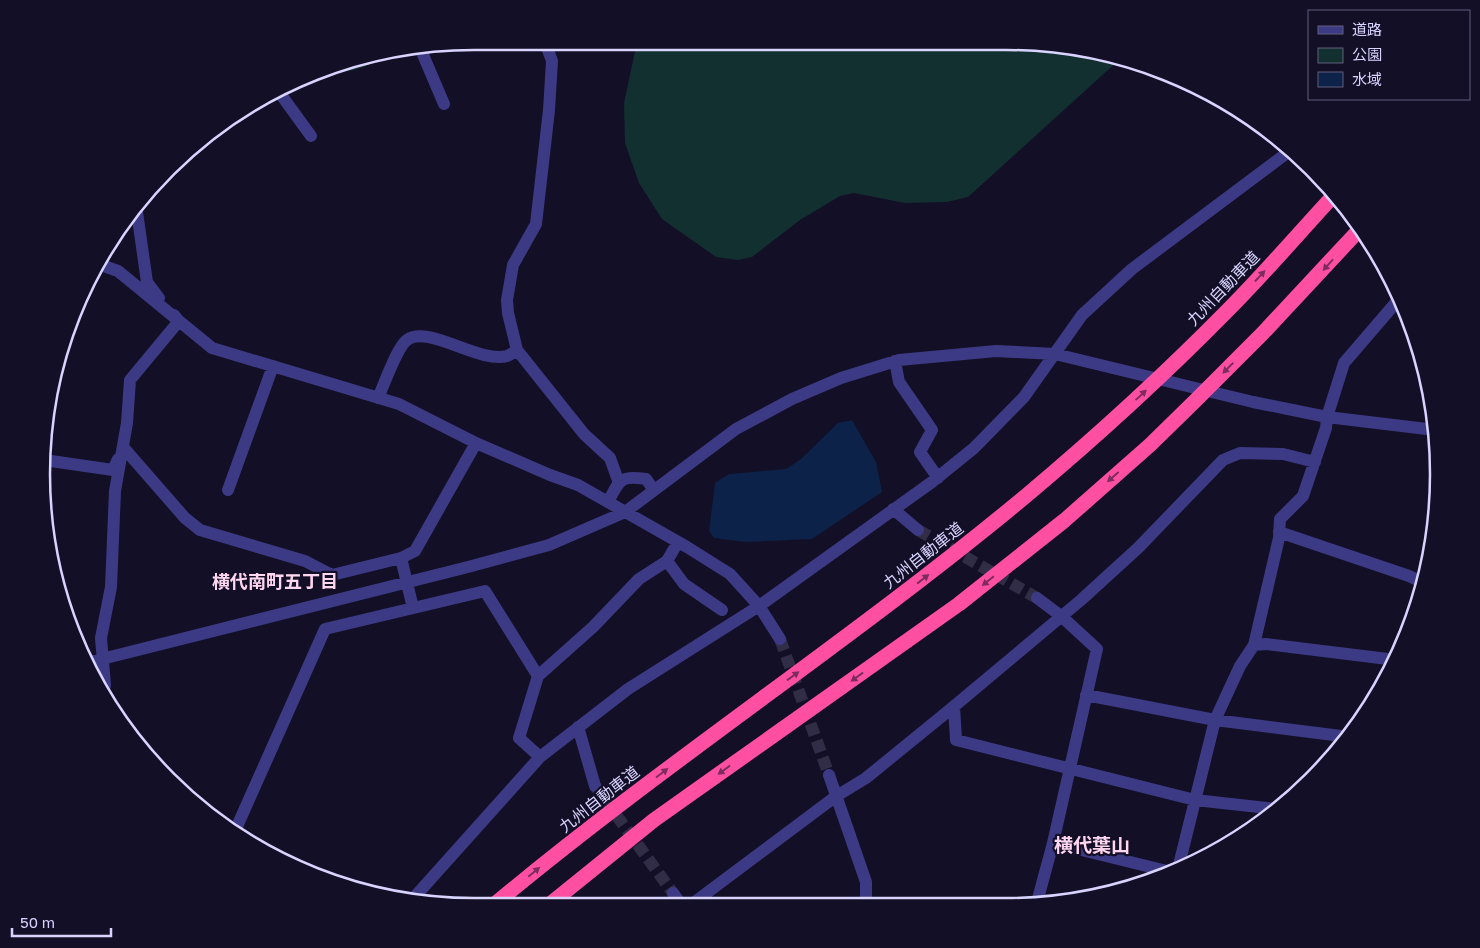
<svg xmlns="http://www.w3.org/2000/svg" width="1480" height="948" font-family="'Golos Text','Noto Sans JP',sans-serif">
  <rect width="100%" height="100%" fill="#130f26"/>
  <path fill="#12302f" d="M637,42l425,3 57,15 -151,137 -21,5 -42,1 -51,-10 -14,3 -40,24 -48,37 -14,3 -22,-3 -54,-38 -23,-36 -14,-40 -1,-40z
    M380,57c-19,15 -36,16 -60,14l15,-7z"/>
  <path fill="#0c2248" d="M852,420l24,42 6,30 -70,47 -67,3 -31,-4 -5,-7 6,-48 14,-9 57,-5 15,-10 37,-36z"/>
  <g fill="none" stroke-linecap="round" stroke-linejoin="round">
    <path stroke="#312d47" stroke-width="12" stroke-dasharray="12 6" stroke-linecap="butt" d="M918,530l119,68
      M780,639l49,136
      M595,786l78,107"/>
    <path stroke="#3d3a85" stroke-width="12" d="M545,42l7,19 -3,49 -13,114 -23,41 -6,35 1,13 9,37 67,84 26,24 9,25
      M421,50l23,54
      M279,92l32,44
      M136,205l11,77 12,16
      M101,265l17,6 94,77 187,56 77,39 74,32 28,10 109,62 43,27 29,32 21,33
      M895,361l4,21 33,48 -12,22 18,26
      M378,398c6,-13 19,-51 29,-58 20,-16 73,24 100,16 3,-1 7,-4 10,-6
      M123,447l62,71 15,12 105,31 27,14 69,-17 14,-7 61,-108
      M44,460l69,10 5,-11
      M228,490l45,-124
      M608,502c12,-22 11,-27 38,-23l8,11
      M893,509l25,21
      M1279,532l130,44 15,7
      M401,558l12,50
      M667,561l17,23 38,26
      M1254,645l12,-1 130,16
      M90,662l378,-95 81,-22 76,-33 111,-83 56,-30 49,-21 58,-18 97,-9 59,3 198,48 74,15 108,13
      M538,676l55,-49 46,-48 28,-18 11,-19
      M102,686l3,-1 -4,-47 10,-51 4,-96 12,-68 3,-43 49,-59 -5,-6
      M1086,695l129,25 134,17
      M954,706l2,34 239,60 82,9
      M578,727l17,59
      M829,775l37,107v23
      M235,831l90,-202 160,-38 53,85 -19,62 21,19
      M1053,843l118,29
      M1178,869l37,-149 25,-54 14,-21 25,-107 1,-19 23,-23 23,-68 1,-11 17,-54 55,-64
      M673,893l8,11
      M411,901l129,-144 88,-68 131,-83 173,-124 42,-34 50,-51 58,-82 50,-46 159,-119
      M692,904l143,-107 31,-19 86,-70 129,-108 57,-52 85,-88 17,-7 43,1 32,8
      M1036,906l17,-63 44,-194 -36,-33 -24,-18"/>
    <path stroke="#ff4fa3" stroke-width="15" d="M496,903c172,-143 359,-265 531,-408 69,-58 136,-119 199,-183 38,-38 73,-79 109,-118
      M550,904l104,-84 305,-216 106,-84 85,-75 47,-46 65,-65 98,-105"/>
  </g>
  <defs><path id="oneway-solid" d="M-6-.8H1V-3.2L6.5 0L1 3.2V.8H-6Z" transform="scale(1.25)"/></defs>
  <g fill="#7d2c5e">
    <use href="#oneway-solid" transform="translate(1328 265) rotate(132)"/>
    <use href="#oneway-solid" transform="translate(1260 276) rotate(-47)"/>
    <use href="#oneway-solid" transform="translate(1228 368) rotate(135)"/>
    <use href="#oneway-solid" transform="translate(1141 395) rotate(-43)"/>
    <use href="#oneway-solid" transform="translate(1113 477) rotate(139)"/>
    <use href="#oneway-solid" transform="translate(923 579) rotate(-38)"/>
    <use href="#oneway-solid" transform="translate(988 581) rotate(141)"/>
    <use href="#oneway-solid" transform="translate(793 676) rotate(-36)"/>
    <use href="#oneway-solid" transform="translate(857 677) rotate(144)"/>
    <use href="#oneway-solid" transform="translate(724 770) rotate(144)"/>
    <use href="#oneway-solid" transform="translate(662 773) rotate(-37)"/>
    <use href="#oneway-solid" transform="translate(534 872) rotate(-40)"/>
  </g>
  <g text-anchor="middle" stroke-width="4.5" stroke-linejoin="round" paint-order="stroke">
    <g font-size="16" fill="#d9d4ff" stroke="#130f26">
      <text transform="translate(1223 288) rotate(-46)" y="6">九州自動車道</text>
      <text transform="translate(923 555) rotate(-38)" y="6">九州自動車道</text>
      <text transform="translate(599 799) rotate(-38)" y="6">九州自動車道</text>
    </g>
    <g font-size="18" font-weight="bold" fill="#ffd6f0" stroke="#130f26">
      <text x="275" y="588">横代南町五丁目</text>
    </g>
    <g font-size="19" font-weight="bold" fill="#ffd6f0" stroke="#130f26">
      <text x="1092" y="852">横代葉山</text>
    </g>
  </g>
  <path d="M0 0H1480V948H0ZM474 50H1006A424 424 0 0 1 1430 474V474A424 424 0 0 1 1006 898H474A424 424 0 0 1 50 474V474A424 424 0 0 1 474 50Z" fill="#130f26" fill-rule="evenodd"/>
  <path fill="none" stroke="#d9d4ff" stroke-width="2.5" d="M474 50H1006A424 424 0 0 1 1430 474V474A424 424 0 0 1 1006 898H474A424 424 0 0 1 50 474V474A424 424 0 0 1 474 50Z"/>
  <rect x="1308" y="10" width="162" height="90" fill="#130f26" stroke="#625e7d"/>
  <rect x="1318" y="26" width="25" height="8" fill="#3d3a85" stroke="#625e7d"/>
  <text x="1352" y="35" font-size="15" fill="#d9d4ff">道路</text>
  <rect x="1318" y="48" width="25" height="15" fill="#12302f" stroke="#625e7d"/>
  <text x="1352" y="60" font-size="15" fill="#d9d4ff">公園</text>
  <rect x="1318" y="72" width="25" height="15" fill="#0c2248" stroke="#625e7d"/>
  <text x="1352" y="85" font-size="15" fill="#d9d4ff">水域</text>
  <path d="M12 928v8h99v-8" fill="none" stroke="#d9d4ff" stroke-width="2.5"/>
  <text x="20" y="928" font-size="15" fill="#d9d4ff" stroke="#130f26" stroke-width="4" paint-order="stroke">50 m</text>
</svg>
